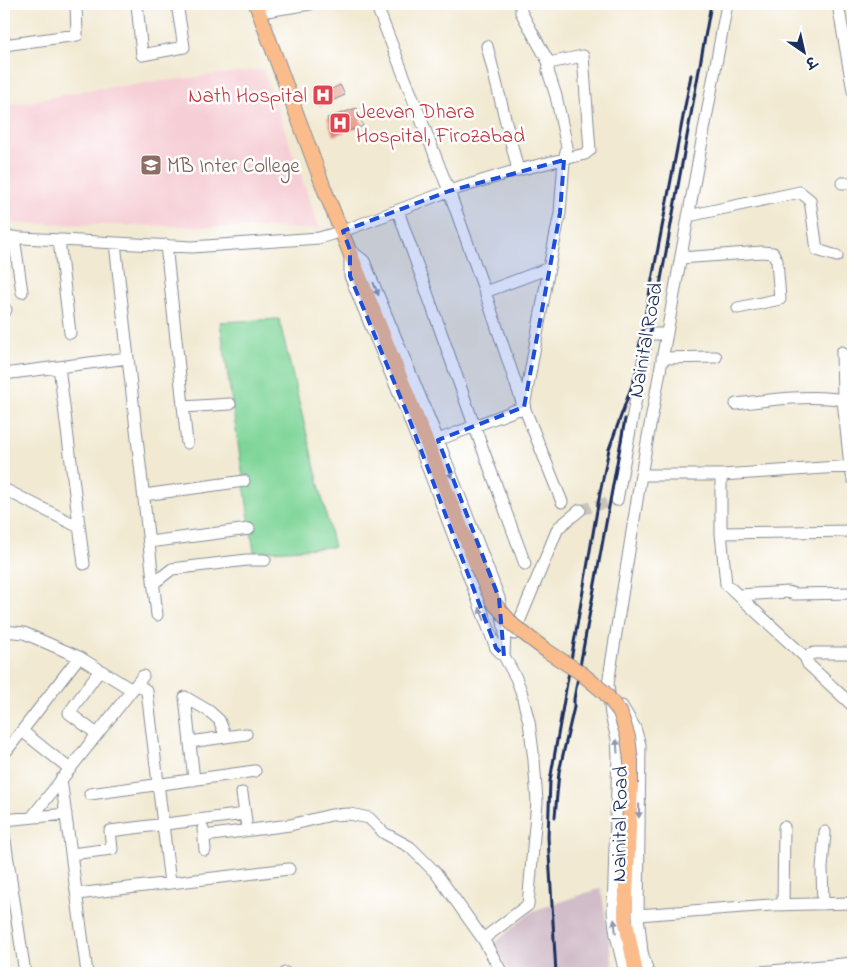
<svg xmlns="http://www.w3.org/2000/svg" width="857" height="977" font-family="'Indie Flower','Playpen Sans Deva',sans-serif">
  <rect width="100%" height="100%" fill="#fff"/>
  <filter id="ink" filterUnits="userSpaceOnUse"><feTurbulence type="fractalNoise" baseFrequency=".02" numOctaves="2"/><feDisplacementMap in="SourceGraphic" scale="10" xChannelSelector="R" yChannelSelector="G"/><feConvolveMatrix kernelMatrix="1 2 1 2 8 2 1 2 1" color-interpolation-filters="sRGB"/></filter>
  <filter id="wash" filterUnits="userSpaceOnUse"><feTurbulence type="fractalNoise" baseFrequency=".0096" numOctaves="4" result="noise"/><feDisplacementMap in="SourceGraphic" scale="20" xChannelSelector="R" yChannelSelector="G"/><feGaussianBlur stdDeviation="1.12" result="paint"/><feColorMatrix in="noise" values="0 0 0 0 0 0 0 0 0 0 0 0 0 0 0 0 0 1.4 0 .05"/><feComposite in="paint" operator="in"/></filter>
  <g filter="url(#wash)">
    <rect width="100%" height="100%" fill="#f1e9d1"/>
    <path fill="#f6cfd6" d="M263,69l57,160 -316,-6v-116l84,-17z"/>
    <path fill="#d1bdc9" d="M601,888l13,85h-104l-17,-29 40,-33z"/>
    <path fill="#7fd599" stroke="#4d827c" d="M279,319l55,228 -80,5 -34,-230z"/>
    <g id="blocks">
      <path fill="#e48e79" d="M340,85l5,10 -25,11 -6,-14 14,-6 2,4z
        M357,108l6,18 -30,10 -6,-18z"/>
    </g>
  </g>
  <g filter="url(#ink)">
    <use href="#blocks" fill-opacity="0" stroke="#868c98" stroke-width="1"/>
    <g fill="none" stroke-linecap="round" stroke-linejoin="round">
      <path stroke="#c6c4ba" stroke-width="11" stroke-dasharray="11 5.5" stroke-linecap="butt" d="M580,510l37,-10"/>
      <g stroke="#868c98" stroke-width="13">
        <path id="minor" d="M137,4l5,51 42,-8 -7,-43
          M376,4l73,187 36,101 64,-24 11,-55 4,-53 3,-13 -11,-51 -8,-25 1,-8 -28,-51v-8
          M838,4l15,87
          M260,12l50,-8
          M4,45l73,-10 -1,-31
          M487,46l31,124
          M842,183h11
          M398,211l76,214 51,139
          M688,216l112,-24 10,8 7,50 20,6
          M4,237l188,10 127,-9 24,-7 106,-40 69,-21 67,-16 5,-4 -7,-94 -34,7
          M14,237l8,55
          M59,240l11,93
          M115,243l42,372
          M166,245l21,198
          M350,250l14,11 74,179 61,158 6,35 -1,23
          M350,255v21l57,137 89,235 8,8 12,22 5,13 8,31 5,38 3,42 -9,103 -45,34
          M681,258l81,-6 11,1 4,8 3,38 -42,9
          M485,292l38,113
          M4,310h2
          M842,352l1,48 7,66 3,13
          M662,358l54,-1
          M59,367l25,197
          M4,374l124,-16
          M736,404c32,-4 76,-10 107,-4
          M183,407l47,-3
          M524,407l25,-139
          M438,440l86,-33 38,95
          M641,475h80v58l132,-2
          M721,475l132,-9
          M4,489l75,38
          M144,495l100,-14
          M617,500l31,-166h19
          M721,533l5,51 79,73 3,7 45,42
          M149,542l100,-13
          M154,583l18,-14 75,-9h18
          M740,595l48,-3 6,2 59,-1
          M4,631l20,2 55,24 53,33
          M514,634l44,-106 22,-18
          M805,657l9,-4h39
          M137,684l10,7 23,192
          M185,697l9,83
          M185,697l24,14 10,9 7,17
          M622,706l13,22 5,17 -2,170 4,37 6,21
          M22,731l48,38
          M97,734l-28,-21 31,-43
          M190,742l56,-8
          M4,754l75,-97
          M61,779l26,194
          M242,793l4,28
          M90,794l165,-23
          M32,817l111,-141
          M4,820l62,-6
          M203,829l2,21
          M4,834l21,139
          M204,836l86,-11 41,-10 19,-1 19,4 15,15 26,14 26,26 47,66 19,34
          M71,854l41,-5 -2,-18 135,-17
          M77,894l212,-25
          M823,904l-1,-36 3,-36
          M783,905l1,-78
          M638,915l133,-10 82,-2
          M285,973h1
          M625,973l-9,-38 -3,-23 5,-156 -1,-17 -6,-24 -3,-31 33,-209 86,-471
          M751,973l102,-10"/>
      </g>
      <g stroke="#868c98" stroke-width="16">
        <path id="major" d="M256,4l69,187 152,376
          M631,784l-6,134 11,55"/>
      </g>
      <use href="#minor" stroke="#fff" stroke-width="11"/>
      <use href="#major" stroke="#fabc8b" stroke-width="14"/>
      <path stroke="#1b2f5e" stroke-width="3" d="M639,348l52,-273
        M555,817l4,-45 15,-65v-8l51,-280
        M556,973l-8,-136 2,-56 50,-288 9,-44 39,-108 8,-34 55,-303"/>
      <g stroke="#868c98" stroke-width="16" stroke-linecap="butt">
        <path id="major-bridge" d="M477,567l16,35 21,24 33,25 34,22 23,19 16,20 8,25 3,24v23"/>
      </g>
      <use href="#major-bridge" stroke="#fabc8b" stroke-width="14"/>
    </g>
    <defs><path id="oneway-solid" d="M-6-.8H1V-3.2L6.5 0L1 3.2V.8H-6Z" transform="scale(1.25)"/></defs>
    <g fill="#8d97ae">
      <use href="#oneway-solid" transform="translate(376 289) rotate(68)"/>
      <use href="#oneway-solid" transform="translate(450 472) rotate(69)"/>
      <use href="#oneway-solid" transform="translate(482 614) rotate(-112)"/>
      <use href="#oneway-solid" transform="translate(617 746) rotate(-94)"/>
      <use href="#oneway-solid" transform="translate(639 811) rotate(91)"/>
      <use href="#oneway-solid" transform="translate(615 926) rotate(-97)"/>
    </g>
  </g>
  <path fill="#1d4ed8" fill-opacity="0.2" stroke="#1d4ed8" stroke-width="4" stroke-dasharray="10 6" stroke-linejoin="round" d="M564,160l-4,53 -36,194 -86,33 61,158 5,58 -8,-8 -89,-235 -57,-137v-26l-7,-19 106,-40z"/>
  <defs>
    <g id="hospital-square" transform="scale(1.125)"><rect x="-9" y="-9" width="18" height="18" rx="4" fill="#e0444e" stroke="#fff"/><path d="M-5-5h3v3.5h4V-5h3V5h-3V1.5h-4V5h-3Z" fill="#fff"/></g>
    <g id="university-square" transform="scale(1.125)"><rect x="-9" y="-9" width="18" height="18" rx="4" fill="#8d6e63" stroke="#fff"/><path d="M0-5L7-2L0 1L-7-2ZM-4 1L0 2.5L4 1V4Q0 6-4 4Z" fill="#fff"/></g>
  </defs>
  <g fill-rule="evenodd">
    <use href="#hospital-square" x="323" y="95"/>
    <use href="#hospital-square" x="340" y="123"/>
    <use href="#university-square" x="151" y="165"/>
  </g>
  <g text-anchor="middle" stroke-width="5" stroke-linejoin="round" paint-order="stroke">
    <g font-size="21" fill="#be3a42" stroke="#fff" text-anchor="end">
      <text x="307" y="102">Nath Hospital</text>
      <text x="356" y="118" text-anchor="start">Jeevan Dhara<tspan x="356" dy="24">Hospital, Firozabad</tspan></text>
    </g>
    <g font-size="21" fill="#785e54" stroke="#fff" text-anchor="start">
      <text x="167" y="172">MB Inter College</text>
    </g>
    <g font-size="21" fill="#1b2f5e" stroke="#fff">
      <text transform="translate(645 340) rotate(-80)" y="7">Nainital Road</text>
      <text transform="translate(619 824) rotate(-89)" y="7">Nainital Road</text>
    </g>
  </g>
  <rect width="857" height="977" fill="none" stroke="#fff" stroke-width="20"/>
  <g transform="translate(804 52) rotate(146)" stroke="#ffffff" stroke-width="4" paint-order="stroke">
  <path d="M0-4L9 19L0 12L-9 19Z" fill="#1b2f5e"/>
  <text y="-8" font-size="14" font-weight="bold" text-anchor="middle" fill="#1b2f5e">उ</text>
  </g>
</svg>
